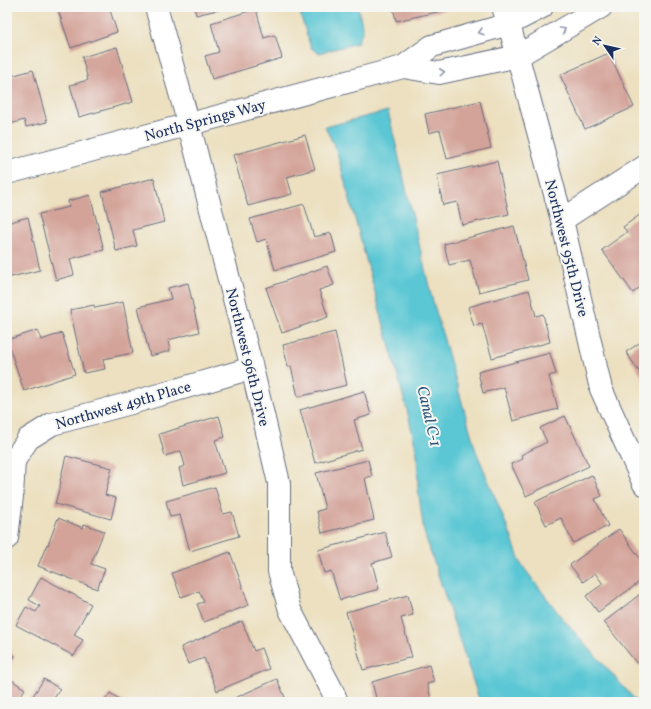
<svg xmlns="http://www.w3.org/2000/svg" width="651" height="709" font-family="Vollkorn,serif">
  <rect width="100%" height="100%" fill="#f6f6f2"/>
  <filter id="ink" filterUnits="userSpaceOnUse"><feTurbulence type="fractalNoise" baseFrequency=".025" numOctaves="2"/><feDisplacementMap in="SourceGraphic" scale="8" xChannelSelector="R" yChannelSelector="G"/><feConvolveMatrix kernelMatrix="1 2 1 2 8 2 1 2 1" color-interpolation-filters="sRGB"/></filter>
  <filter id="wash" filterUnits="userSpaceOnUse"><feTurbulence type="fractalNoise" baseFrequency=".012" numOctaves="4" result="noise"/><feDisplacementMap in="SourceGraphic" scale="16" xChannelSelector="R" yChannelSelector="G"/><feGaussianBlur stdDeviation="0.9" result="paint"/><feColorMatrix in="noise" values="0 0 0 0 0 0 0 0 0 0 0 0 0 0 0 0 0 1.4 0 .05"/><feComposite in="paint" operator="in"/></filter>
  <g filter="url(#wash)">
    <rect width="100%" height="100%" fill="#ece0c0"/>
    <path fill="#5bc7d4" stroke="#3b7b99" d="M299,7h59l5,23 -6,13 -38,10 -8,-5 -9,-28z
      M388,111l42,180 46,160 35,85 10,28 41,54 75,84h-157l-56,-170 -6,-43 -1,-36 -10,-43 -71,-261 -11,-22z"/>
    <g id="blocks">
      <path fill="#d3a298" d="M57,7h52l8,25 -46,16z
        M194,7h32v1l-30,7z
        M393,7h62v1l-59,13z
        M256,9l8,29 11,-3 7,23 -70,21 -7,-23 14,-4 -8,-29z
        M117,47l16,55 -54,15 -9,-32 18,-5 -6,-23z
        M609,53l25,54 -49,22 -25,-54z
        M33,70l14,52 -21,5 -2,-7 -17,5v-48z
        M480,101l11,47 -44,11 -7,-29 -11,3 -4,-19z
        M305,135l10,34 -28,8 5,17 -44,12 -15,-51z
        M497,161l12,53 -47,11 -5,-23 -14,3 -6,-30z
        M154,178l10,44 -31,8 4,16 -21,5 -14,-59z
        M90,195l14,55 -34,9 4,16 -18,5 -17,-66 30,-7 -1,-6z
        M304,204l10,33 17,-4 5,19 -61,18 -9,-31 -9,3 -7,-23z
        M641,214l3,4v57l-2,2 2,3v4l-11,9 -31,-43 25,-18 -4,-5z
        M28,217l12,53 -33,8v-55z
        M514,226l14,54 -49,12 -9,-32 -21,5 -5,-21z
        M327,266l7,19 -15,5 9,27 -46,16 -16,-45z
        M188,283l11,49 -31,8 2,11 -20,5 -12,-49 33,-8 -3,-11z
        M529,290l7,26 7,-2 7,28 -58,16 -10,-34 -8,2 -6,-19z
        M123,302l10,51 -30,6 2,10 -21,4 -14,-63 24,-5 1,3z
        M38,330l3,10 21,-7 13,41 -51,17 -17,-51z
        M335,332l12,53 -49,12 -7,-31 -3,1 -5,-22z
        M644,340v39l-18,-27z
        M550,353l6,21 -7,2 9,33 -45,12 -9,-34 -21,6 -5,-21z
        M364,391l7,24 -17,5 8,29 -47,14 -15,-53z
        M219,416l6,21 -10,3 10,33 -42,12 -4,-17 6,-2 -4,-15 -16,5 -6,-22z
        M565,416l24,50 -63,30 -15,-32 12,-5 -2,-4 26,-13 -7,-14z
        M66,456l46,12 -7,27 11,3 -5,21 -56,-15 6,-22 -1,-1z
        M368,460l4,16 -7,2 9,42 -52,13 -5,-22 8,-2 -9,-36z
        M592,475l10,21 -7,3 13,27 -35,17 -12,-25 -15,7 -11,-23z
        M215,487l8,27 9,-2 7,24 -49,15 -10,-36 -10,2 -4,-16z
        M58,518l25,10 1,-4 20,7 -13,33 14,5 -8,20 -59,-23 9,-22 1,1z
        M619,529l25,35v15l-46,33 -12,-16 17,-12 -8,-11 -12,9 -13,-17z
        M385,532l7,25 -20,6 7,26 -39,11 -9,-29 -7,2 -6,-23z
        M230,552l19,53 -45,17 -7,-18 7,-2 -5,-11 -18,6 -9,-24z
        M41,577l50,27 -17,31 9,5 -9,16 -58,-31 10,-18 10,5 4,-6 -11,-6z
        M644,591v69l-6,5 -34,-43z
        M408,595l5,20 -12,3 11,39 -49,13 -17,-58z
        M242,621l12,30 7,-3 8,21 -52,22 -13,-33 -16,6 -7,-17z
        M7,650l8,6 -8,13z
        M429,665l5,17 -7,2 5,18h-55l-5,-20z
        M7,677l18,12 -9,13h-9z
        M44,679l16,10 -7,11 3,2h-27z
        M277,679l10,23h-61z
        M110,693l14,9h-20z"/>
    </g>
  </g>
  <g filter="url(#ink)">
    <use href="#blocks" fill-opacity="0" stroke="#646d80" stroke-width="1"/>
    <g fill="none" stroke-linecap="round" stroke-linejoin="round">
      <g stroke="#646d80" stroke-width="24">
        <path id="minor" d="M156,7l33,118 63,243 27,115v88l11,39 42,80 5,12
          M503,7l6,17 53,196 39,169 43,95
          M403,67l36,6 79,-17 83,-49
          M7,173l396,-106 29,-21 77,-22 33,-17
          M562,220l82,-53
          M7,538l5,-42 2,-35 14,-22 24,-15 79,-21 121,-35"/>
      </g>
      <use href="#minor" stroke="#fff" stroke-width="22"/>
    </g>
    <defs><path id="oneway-chevron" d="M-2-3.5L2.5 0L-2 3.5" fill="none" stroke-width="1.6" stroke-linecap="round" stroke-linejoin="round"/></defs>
    <g stroke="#8d97ae">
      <use href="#oneway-chevron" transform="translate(563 30) rotate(-30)"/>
      <use href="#oneway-chevron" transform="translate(481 32) rotate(164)"/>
      <use href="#oneway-chevron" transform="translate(442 72) rotate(-6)"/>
    </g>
  </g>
  <g text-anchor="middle" stroke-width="4" stroke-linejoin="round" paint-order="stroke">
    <g font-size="15" fill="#1b2f5e" stroke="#f6f6f2">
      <text transform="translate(205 120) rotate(-15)" y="5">North Springs Way</text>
      <text transform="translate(567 248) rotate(76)" y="5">Northwest 95th Drive</text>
      <text transform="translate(248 357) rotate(76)" y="5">Northwest 96th Drive</text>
      <text transform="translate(123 405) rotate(-16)" y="5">Northwest 49th Place</text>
    </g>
    <g font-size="16" font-style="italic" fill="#2b557c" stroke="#f6f6f2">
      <text transform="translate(430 416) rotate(77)" y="6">Canal C-1</text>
    </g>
  </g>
  <rect width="651" height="709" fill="none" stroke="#f6f6f2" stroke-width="24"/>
  <g transform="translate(605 46) rotate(304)" stroke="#f6f6f2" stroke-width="3" paint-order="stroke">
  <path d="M0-3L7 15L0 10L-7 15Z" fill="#1b2f5e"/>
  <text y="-6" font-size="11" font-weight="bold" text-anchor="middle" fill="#1b2f5e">N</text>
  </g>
</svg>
